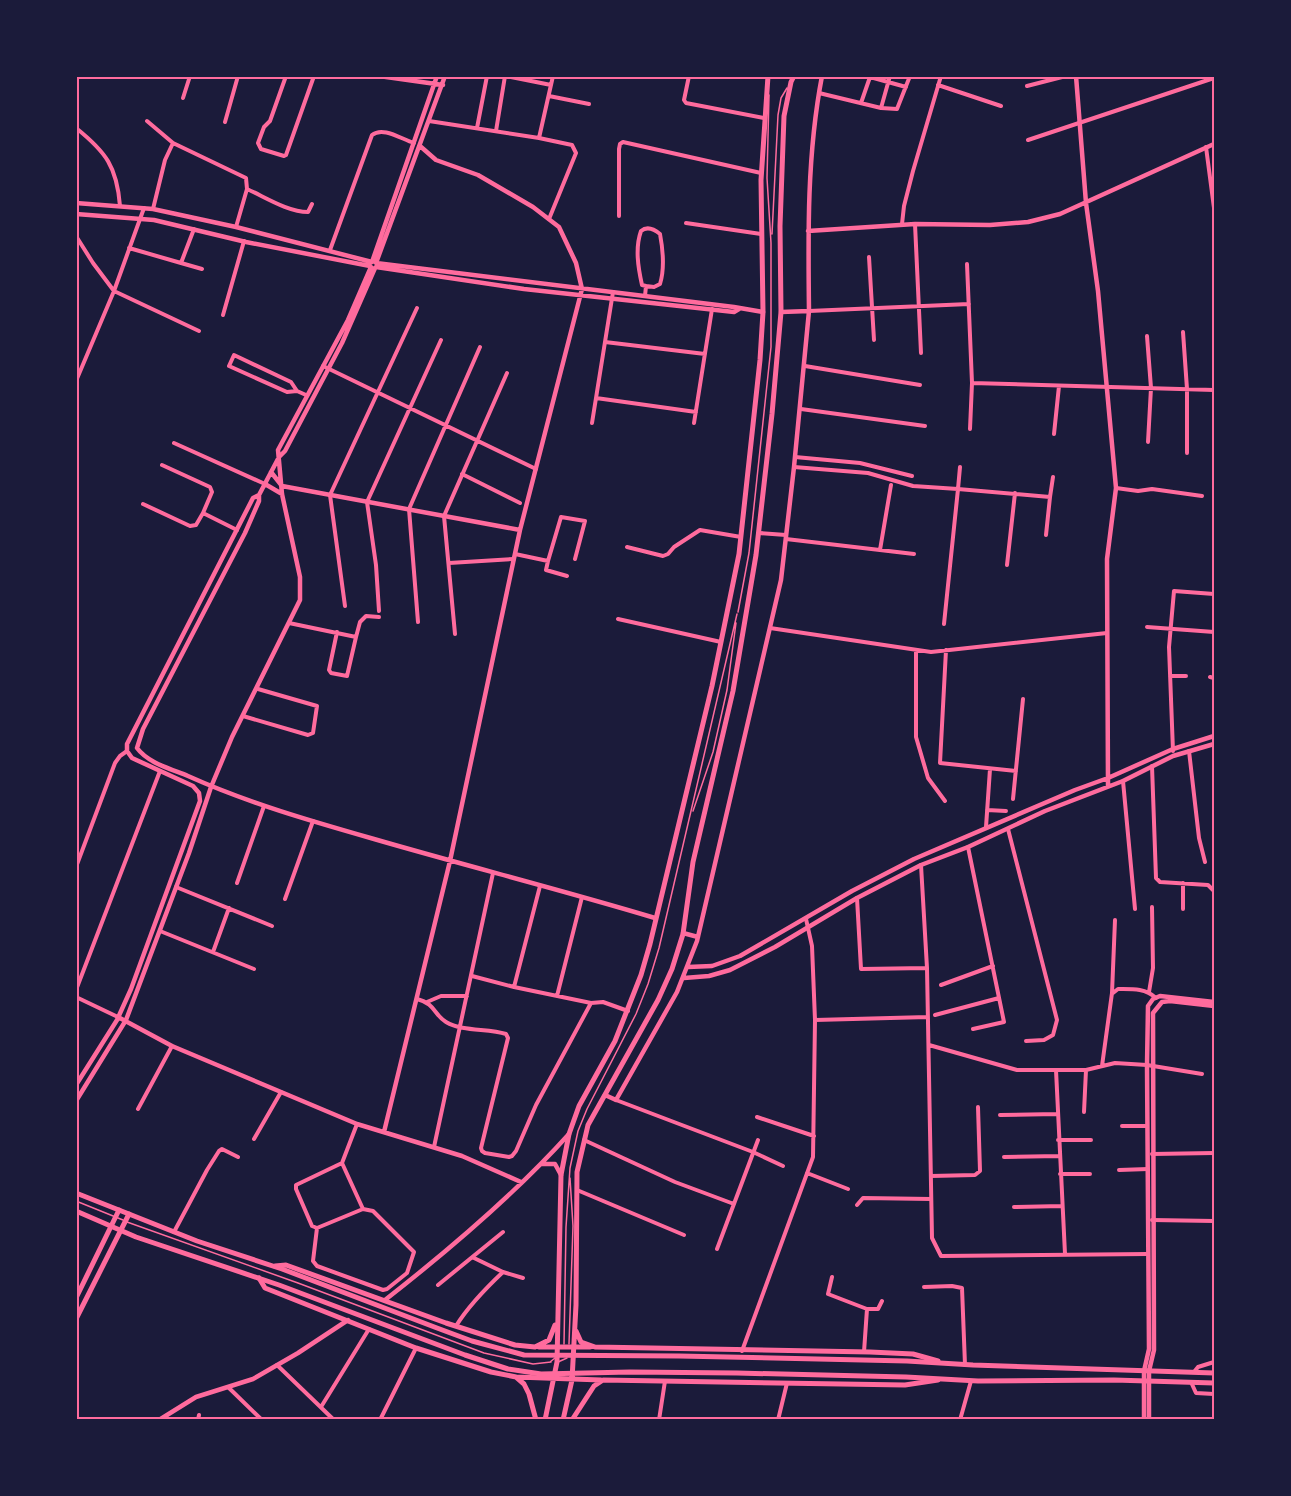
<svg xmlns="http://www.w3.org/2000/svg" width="1291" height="1496" font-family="'IBM Plex Sans',sans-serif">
  <rect width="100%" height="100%" fill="#1b1b3a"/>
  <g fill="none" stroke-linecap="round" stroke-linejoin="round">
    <path stroke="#ff6b9d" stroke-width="1.5" d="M772,234l6,-119 3,-17 6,-10
      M738,612l11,-59 22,-206v-104l-4,-65 2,-83
      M693,811l20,-59 14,-62 9,-67
      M76,1201l47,19
      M127,1222l171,61 186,70 49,11 18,-2
      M564,1344l2,-117 4,-59 8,-37 9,-22 49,-95 12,-30 11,-36 78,-334
      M569,1344l4,-118 -3,-48
      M550,1362l5,-4
      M558,1362l9,-4"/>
    <path stroke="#ff6b9d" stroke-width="4" d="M286,76l-16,45 -6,6 -6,16 3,6 23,7 2,-1 28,-79
      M506,76l45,9
      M689,76l-5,24 2,3 78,15
      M938,85l63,21
      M1027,86l39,-10
      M819,93l62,15 16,1 13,-33
      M549,96l40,8
      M183,98l7,-22
      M861,103l9,-26 36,10
      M881,108l9,-32
      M147,121l26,22 73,35 1,11
      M429,121l110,17 14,-62
      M225,122l13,-46
      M76,128c30,24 41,39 44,78
      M477,128l10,-52
      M496,131l9,-55
      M539,138l33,7 4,8 -27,66
      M1028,140l186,-62
      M1206,147l8,61
      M153,209l12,-49 8,-17
      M619,216v-67l1,-5 3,-2 138,31
      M686,223l75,11
      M902,224l2,-18 9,-35 28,-95
      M915,224l6,129
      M236,227l11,-38c18,8 41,23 61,23l4,-8
      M194,229l-13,34 21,6
      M76,236l17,27 21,28 85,40
      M129,248l52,15
      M330,250l42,-115c11,-9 29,4 42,8
      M869,257l5,83
      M967,264l5,119 242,7
      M645,296l1,-10 -4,-1c-4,-18 -7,-37 -1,-54 6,-5 13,-2 19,3 3,16 5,34 0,50l-6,3 -8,-1
      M809,311l160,-7
      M223,315l21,-74
      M1183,332l4,57v64
      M1147,336l4,52 -3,54
      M605,342l100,12
      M323,366l213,103
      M805,366l115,19
      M76,381l38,-90 30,-83
      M297,391l-6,-9 -57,-27 -5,11 58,26 10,-1 9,4
      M596,398l100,14
      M801,409l124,17
      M592,423l21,-131
      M694,423l18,-114
      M970,429l2,-46
      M1054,434l5,-48
      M174,443l91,41
      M795,457l65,6 52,13
      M162,465l48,22 2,5 -9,21
      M794,467l74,6 45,13 45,3 2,-22
      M462,474l58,29
      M1116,488l22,3 14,-2 50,7
      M1050,497l3,-20
      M143,504l47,22 6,-1 7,-12 34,17
      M759,533l27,2
      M786,539l128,15
      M627,547l36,9 5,-2 6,-7 26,-17 41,7
      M880,550l11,-65
      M515,554l33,7 -2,9 21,6
      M548,561l13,-44 24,4 -10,38
      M449,563l65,-4
      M1007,565l8,-72
      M345,606l-15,-111 87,-187
      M379,611l-3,-46 -9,-63 74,-162
      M618,619l103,23
      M418,622l-9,-113 71,-162
      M289,623l67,14 -9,39 -16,-3 -2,-3 8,-38
      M944,624l14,-135 92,8 -4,38
      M1147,627l67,5
      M770,628l161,24 176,-19
      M455,634l-11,-118 63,-143
      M356,637l4,-15 6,-6 13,1
      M916,650v87l12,41 17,23
      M946,650l-6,113 76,8
      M1170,676h16
      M1210,677l4,1
      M243,716l65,19 5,-2 4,-27 -59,-17
      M1173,751l-4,-104 5,-56 40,3
      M1189,751l10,87 6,24
      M1152,766l4,112 4,4 48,3 6,6v17
      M1123,781l12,128
      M1013,799l10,-100
      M987,810l19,1
      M986,827l4,-58
      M1008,829l49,191 -4,15 -9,5 -18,1
      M968,847l36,175 -31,7
      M921,865l6,103 5,270 9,18 207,-2
      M76,867l39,-104 5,-7 7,-5
      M237,883l27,-77
      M1183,883v26
      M176,887l96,39
      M857,898l4,71 66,-1
      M285,899l28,-78
      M806,919l6,27 3,74 113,-3
      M160,931l94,38
      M213,952l16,-44
      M472,976l42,11 77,16 12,-1 25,9
      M941,985l52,-19
      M514,987l26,-101
      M76,990l84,-219
      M1149,992l4,-24 -1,-61
      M1113,993l5,-4c14,0 27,-1 38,9
      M557,996l25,-99
      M76,997l42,20
      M417,999c19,5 16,15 29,23 17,10 42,6 60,12l2,4 -27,110 1,3 3,2 24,4 3,-1 4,-5 20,-46 55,-102
      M427,1002l14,-6h26
      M935,1015l64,-17
      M929,1045l88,25h69l29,-7 32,2 55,9
      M1102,1066l10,-73 3,-73
      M1056,1070l9,184
      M616,1100l137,52 30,14
      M138,1109l34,-63
      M1084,1112l2,-42
      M1000,1115l57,-1
      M757,1117l57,19
      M1122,1126h25
      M254,1139l27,-47
      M584,1140l91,42 59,22
      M1058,1140h33
      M434,1147l59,-274
      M1152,1154l62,-1
      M1004,1157l55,-1
      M342,1163l-46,22v4l16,37 5,2 46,-19
      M1119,1170l29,-1
      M807,1173l41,16
      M1060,1174h30
      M931,1176l44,-1 5,-4 -2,-64
      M577,1190l107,45
      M857,1205l6,-7 68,1
      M1014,1207l48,-1
      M1152,1220l62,1
      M317,1228l-4,33 4,5 66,24 4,-1 20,-16 7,-21 -41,-41 -10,-2 -21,-46 15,-39
      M174,1232l33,-62 12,-19 3,-2 16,8
      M717,1249l41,-109
      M474,1258l29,14
      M832,1277l-4,17 39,15 -3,43
      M438,1285l65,-53
      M924,1287l28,-1 10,2 3,77
      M867,1309h11l4,-8
      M456,1326c13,-21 30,-38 47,-54l20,6
      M742,1351l71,-194 2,-137
      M277,1365l57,55
      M1194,1372l4,-5 16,-5
      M1191,1382l5,11 18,1
      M228,1387l34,33
      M321,1407l48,-78
      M198,1420l1,-5
      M380,1420l36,-72
      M659,1420l6,-39
      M778,1420l9,-37
      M960,1420l11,-39"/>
    <path stroke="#ff6b9d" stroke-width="4.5" d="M379,76l64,9
      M445,76l-69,187 358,44 29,5
      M1076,76l10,127 12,88 18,197 -9,71 1,227
      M76,203l77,6 83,18 136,35 65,-186
      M76,214l78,6 92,22 124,24
      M808,231l107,-7 75,1 38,-3 32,-8 154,-70
      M376,267l148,22 210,23 5,-3
      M375,268l-33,75 -57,108 -6,6 -20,38v6l-14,32 -102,196 -6,19c11,15 34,21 51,28 60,27 123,45 186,63 93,27 188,51 281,79
      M781,312l28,-1c-1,-78 -2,-157 13,-235
      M271,472l11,14 238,44
      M265,484l17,10
      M683,933l15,4
      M688,967l24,-1 28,-10 112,-65 62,-32 161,-69 33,-12 65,-29 41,-13
      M684,978l25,-2 21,-6 45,-23 82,-49 64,-33 47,-18 77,-36 78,-30 50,-25 41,-12
      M118,1017l54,29 185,78 105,32 59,26
      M76,1085l41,-65 14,-31 69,-188 -1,-8 -6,-7 -61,-28 -5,-7v-7l126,-246 6,-3
      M605,1095l11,5 61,-108 20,-51 84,-361 13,-113 15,-156
      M76,1101l50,-81 63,-167 22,-66 21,-50 68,-137v-23l-18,-83 -4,-44 70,-130 23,-53
      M384,1132l66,-271 70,-331 62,-241 -6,-26 -17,-36 -26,-20 -55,-32 -42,-15 -16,-14
      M542,1164h13l6,11
      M385,1300c64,-50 130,-106 184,-166
      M159,1420l37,-23 57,-18 45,-26 50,-33
      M1144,1420v-49l5,-22 -2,-284 1,-59 5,-7 7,-3 54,6
      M1149,1420v-49l5,-21 -1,-337 9,-11 8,-1 44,5"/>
    <path stroke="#ff6b9d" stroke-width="5" d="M275,1266l11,-1 160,58 69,22 20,2 14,-7 6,-15
      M259,1278l6,10 151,60 75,24 25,5 8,7 5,10 7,26
      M76,1298l43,-88
      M76,1319l53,-105
      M576,1331l5,11 14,5 275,5 43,2 25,7
      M539,1347h51
      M516,1377l85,3
      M545,1420l12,-58 4,-187 8,-41 10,-28 36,-65 26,-66 9,-31 62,-258 27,-132 21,-194 3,-48 -2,-132 7,-104
      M563,1420l9,-40 4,-75 1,-133 11,-47 70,-125 14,-31 11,-35 10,-72 40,-171 23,-136 16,-141 9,-102 -1,-86 4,-110 7,-34 3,-6
      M572,1420l22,-34 9,-6 302,5 33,-5"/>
    <path stroke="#ff6b9d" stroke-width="5" d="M76,1193l121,48 85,28 155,59 35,13 52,14 155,1 228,5 66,4 241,8
      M76,1211l60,26 143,48 186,70 43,14 33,5 89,-2 107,1 169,4 72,4 136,-1 100,3"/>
  </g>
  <rect width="1291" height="1496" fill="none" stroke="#1b1b3a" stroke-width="156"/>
  <rect x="78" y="78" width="1135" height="1340" fill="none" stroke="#ff6b9d" stroke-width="2"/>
</svg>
